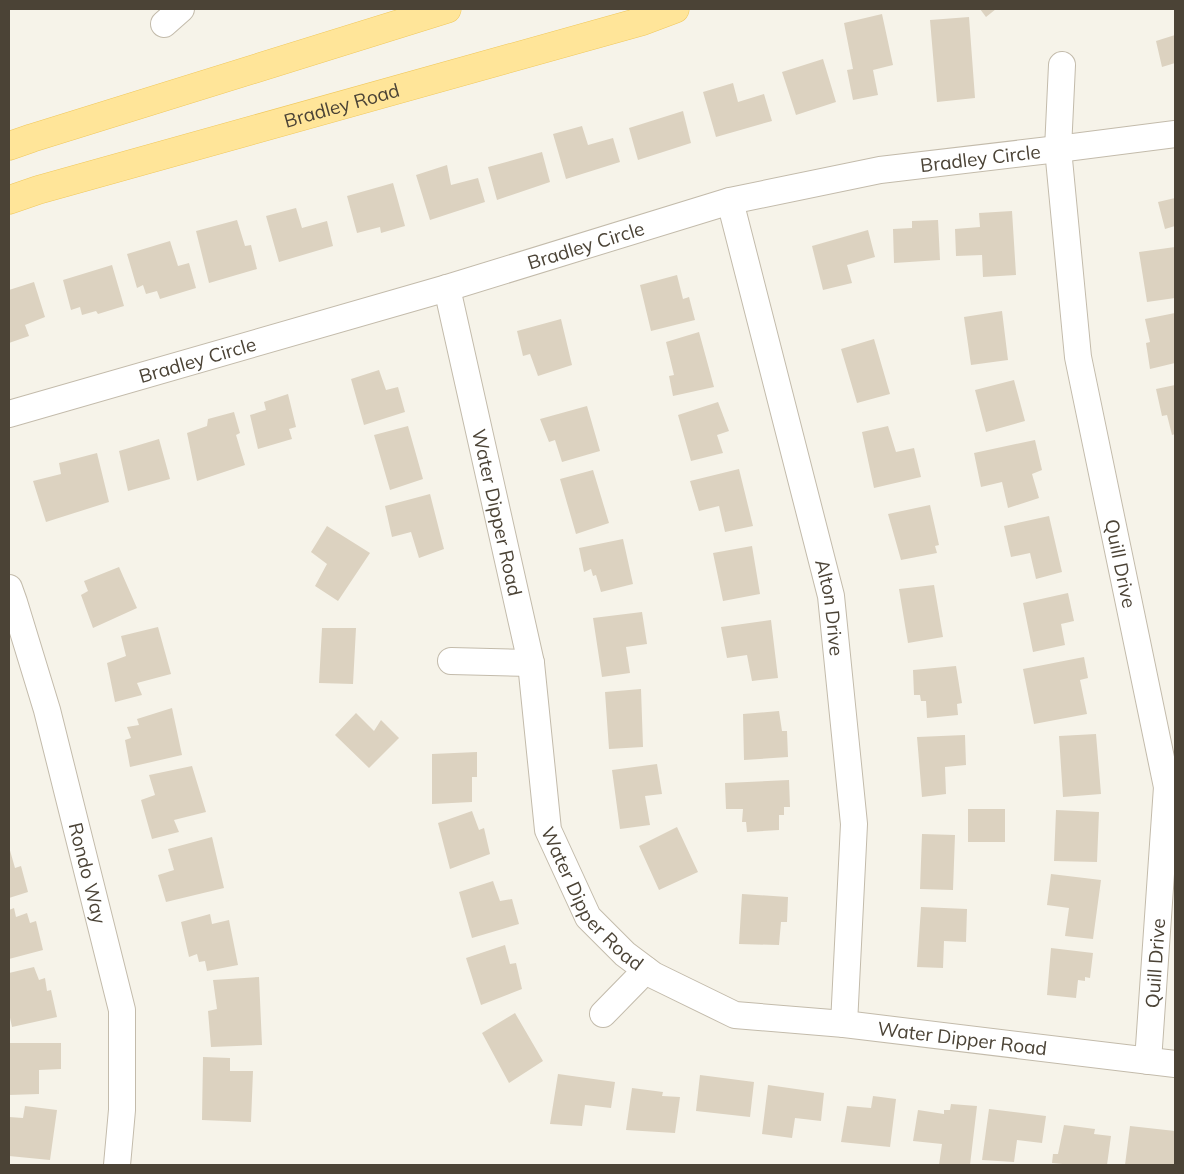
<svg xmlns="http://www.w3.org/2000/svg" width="1184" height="1174" font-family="Mulish,sans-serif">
  <rect width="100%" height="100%" fill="#f6f3e9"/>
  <path fill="#dcd2c0" d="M980,9h16l-10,8z
    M882,14l11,51 -20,5 5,25 -25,5 -6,-30 6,-1 -9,-46z
    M969,17l6,81 -38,4 -7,-82z
    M1175,35v28l-13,4 -6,-26z
    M823,59l13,43 -40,13 -14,-43z
    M733,83l5,19 26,-8 8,27 -56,16 -13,-45z
    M683,111l8,32 -53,17 -9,-32z
    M582,126l6,19 25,-7 7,24 -54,17 -13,-45z
    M542,152l8,30 -53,18 -9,-33z
    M447,165l4,20 27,-7 7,24 -55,18 -14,-45z
    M393,183l12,43 -24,7 -1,-6 -23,6 -10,-37z
    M1175,198v28l-10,3 -7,-27z
    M296,208l6,20 25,-7 6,25 -54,16 -13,-46z
    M1012,211l4,64 -33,2 -1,-22 -26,1 -1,-27 25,-2 -1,-14z
    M237,220l8,26 6,-1 6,24 -48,14 -13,-52z
    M938,220l2,40 -46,3 -1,-34 19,-1v-7z
    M868,230l7,27 -28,8 5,18 -29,7 -11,-44z
    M170,241l8,25 11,-3 7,25 -36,11 -3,-8 -11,3 -3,-9 -6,3 -10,-34z
    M1175,247v51l-28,4 -8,-50z
    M112,265l12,41 -26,8 -2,-3 -14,4 -2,-8 -9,3 -8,-30z
    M677,275l6,24 6,-2 6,23 -44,11 -11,-46z
    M34,282l11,35 -20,8 4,11 -20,7v-53z
    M1002,311l6,49 -37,5 -7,-48z
    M1175,313v50l-25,6 -4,-26 4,-1 -5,-23z
    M561,319l11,46 -34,11 -8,-22 -7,2 -6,-25z
    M699,332l15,55 -41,9 -4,-20 5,-1 -8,-33z
    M874,339l16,55 -33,9 -16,-54z
    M379,370l7,20 12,-3 7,25 -41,13 -13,-46z
    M1014,380l11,41 -39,11 -11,-42z
    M1175,385v49l-3,1 -5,-20 -5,1 -6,-27z
    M288,394l8,33 -7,2 3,10 -34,10 -8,-34 16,-5 -2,-8z
    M718,402l11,29 -12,4 6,18 -32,8 -13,-46z
    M587,406l13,45 -38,11 -7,-22 -6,2 -9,-23z
    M234,412l6,21 -4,2 9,30 -48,16 -10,-48 20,-7 1,-7z
    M408,426l15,53 -33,11 -16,-55z
    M888,426l8,26 18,-4 7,29 -47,11 -12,-56z
    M159,439l11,40 -42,12 -9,-40z
    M1035,440l7,30 -10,4 7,24 -31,10 -6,-26 -21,5 -7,-34z
    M97,453l12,49 -63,20 -13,-41 28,-7 -2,-11z
    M739,469l14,57 -28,6 -6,-26 -20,5 -9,-30z
    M593,470l16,53 -33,11 -16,-55z
    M430,494l14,55 -25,9 -8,-26 -19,5 -7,-31z
    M930,505l9,40 -4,1 2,7 -36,7 -13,-46z
    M1049,516l13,56 -26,7 -6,-26 -19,4 -7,-31z
    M327,526l43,27 -32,48 -23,-15 12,-22 -16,-12z
    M623,539l10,45 -32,8 -5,-17 -3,1 -2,-7 -7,3 -5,-24z
    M752,546l8,48 -37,7 -10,-48z
    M119,567l18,41 -44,20 -12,-33 7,-4 -4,-10z
    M934,585l9,52 -35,6 -9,-54z
    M1068,593l6,28 -13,3 4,21 -32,7 -10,-49z
    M642,612l5,32 -21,3 4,26 -28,4 -9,-59z
    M771,620l7,58 -26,3 -5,-26 -20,3 -6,-31z
    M158,627l13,47 -34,9 5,12 -27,7 -8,-39 19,-7 -5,-20z
    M322,628h34l-3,56 -34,-1z
    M1084,657l4,21 -8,2 7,34 -53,10 -11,-55z
    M956,666l6,37 -5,1 1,11 -31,3 -1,-17h-5l-1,-6h-6l-1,-25z
    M641,689l2,58 -34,2 -4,-57z
    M172,708l10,47 -52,12 -5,-27 6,-2 -4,-11 12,-2 -2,-6z
    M779,711l3,20h5l1,26 -44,3 -1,-46z
    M356,713l18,18 7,-11 18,18 -30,30 -34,-33z
    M1096,734l5,60 -38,3 -4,-61z
    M965,735l1,30 -21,2 1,27 -24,3 -5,-60z
    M477,752v25h-5v25l-40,2v-50z
    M657,764l5,30 -17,2 5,29 -30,4 -8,-59z
    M192,766l14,46 -32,8 5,12 -27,7 -11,-39 14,-5 -6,-20z
    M789,780l1,27h-6v8h-5v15l-32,2 -1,-10h-4l1,-13h-17l-1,-26z
    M968,809h37v33h-37z
    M1056,810l43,2 -2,50 -43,-1z
    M472,811l7,19 5,-2 6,26 -40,15 -12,-46z
    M677,827l21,45 -39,18 -20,-44z
    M922,834l33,1 -2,55 -33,-1z
    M212,837l12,51 -58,14 -8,-27 16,-5 -6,-21z
    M9,847l6,21 6,-2 7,26 -19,6z
    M1051,874l50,6 -8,59 -28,-3 4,-28 -22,-3z
    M493,881l7,20 12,-2 7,25 -47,14 -13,-46z
    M742,894l46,3 -1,25h-6l-2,23 -40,-1z
    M921,907l46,2 -1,33 -22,-1 -1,27 -26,-1z
    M14,908l2,9 11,-4 3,10 6,-2 7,29 -34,9v-49z
    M210,914l2,10 17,-4 9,45 -31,6 -2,-10 -6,1 -2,-8 -8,3 -8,-35z
    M505,945l5,19 6,-1 6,26 -41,16 -15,-47z
    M1051,948l42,5 -3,25 -5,-1v4l-7,-1 -2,18 -29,-3z
    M34,967l5,13 6,-2 2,13 4,-1 6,27 -45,10 -3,-14v-40z
    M259,977l3,68 -51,2 -3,-36 9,-2 -4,-29z
    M515,1013l28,48 -34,22 -27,-50z
    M9,1043h52v26l-22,1v24l-30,1z
    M203,1057l27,1v13h23l-2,51 -49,-2z
    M558,1074l57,8 -4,26 -26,-3 -3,21 -32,-2z
    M700,1075l54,7 -4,35 -54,-6z
    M768,1085l56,8 -3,28 -26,-3 -3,20 -30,-4z
    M632,1088l31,4 -1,4 18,1 -5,36 -49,-3z
    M873,1096l23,3 -6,48 -49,-5 6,-36 24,2z
    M951,1104l26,2 -7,59h-31l3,-21 -29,-3 5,-31 26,4v-4h6z
    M25,1106l32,4 -7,50 -41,-4v-39l14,1z
    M989,1109l57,7 -4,27 -25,-3 -3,22 -32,-2z
    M1064,1125l31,4 -1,5 17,2 -4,29h-34l-21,-2 1,-9h5z
    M1130,1126l45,5v34h-50z"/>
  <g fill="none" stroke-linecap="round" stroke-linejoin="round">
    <g stroke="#c3bbab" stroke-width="28">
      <g id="minor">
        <path d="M164,24l17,-15"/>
        <path id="s1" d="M1062,65l-4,84 20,208 89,430 -19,274"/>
        <path id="s2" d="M730,201l101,395 23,228 -10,200"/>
        <path id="s3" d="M447,288l84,375 17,167 40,87 37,37 28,21 82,40 109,9 331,40"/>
        <path id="s4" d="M9,414l438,-126 283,-87 150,-31 178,-21 117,-15"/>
        <path id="s5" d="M9,588l5,14 33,108 75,300v100l-5,55"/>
        <path d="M451,661l80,2"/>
        <path d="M603,1014l43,-44"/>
      </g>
    </g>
    <g stroke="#f0c85d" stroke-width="29">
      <g id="major">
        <path d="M9,146l23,-8 415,-129"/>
        <path id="s6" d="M9,200l29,-10 605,-169 32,-12"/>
      </g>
    </g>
    <use href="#minor" stroke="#fff" stroke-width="26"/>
    <use href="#major" stroke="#ffe599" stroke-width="28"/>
  </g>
  <g text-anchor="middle" stroke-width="4" stroke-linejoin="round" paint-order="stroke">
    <g font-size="19" fill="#4b4336" stroke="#fff">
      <text dy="7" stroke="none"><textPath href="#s6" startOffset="346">Bradley Road</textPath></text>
      <text dy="7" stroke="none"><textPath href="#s4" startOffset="1006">Bradley Circle</textPath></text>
      <text dy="7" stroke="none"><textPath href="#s4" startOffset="601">Bradley Circle</textPath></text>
      <text dy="7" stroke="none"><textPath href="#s4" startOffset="196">Bradley Circle</textPath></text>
      <text dy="7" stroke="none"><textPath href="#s3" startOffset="230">Water Dipper Road</textPath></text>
      <text dy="7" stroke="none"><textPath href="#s1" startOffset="504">Quill Drive</textPath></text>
      <text dy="7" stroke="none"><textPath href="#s2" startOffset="419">Alton Drive</textPath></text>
      <text dy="7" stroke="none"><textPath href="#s5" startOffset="296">Rondo Way</textPath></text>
      <text dy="7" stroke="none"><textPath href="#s3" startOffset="635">Water Dipper Road</textPath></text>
      <text transform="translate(1155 963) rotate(-86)" y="7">Quill Drive</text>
      <text dy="7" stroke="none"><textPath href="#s3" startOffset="1055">Water Dipper Road</textPath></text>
    </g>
  </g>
  <rect width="1184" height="1174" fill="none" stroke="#4b4336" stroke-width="20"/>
</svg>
